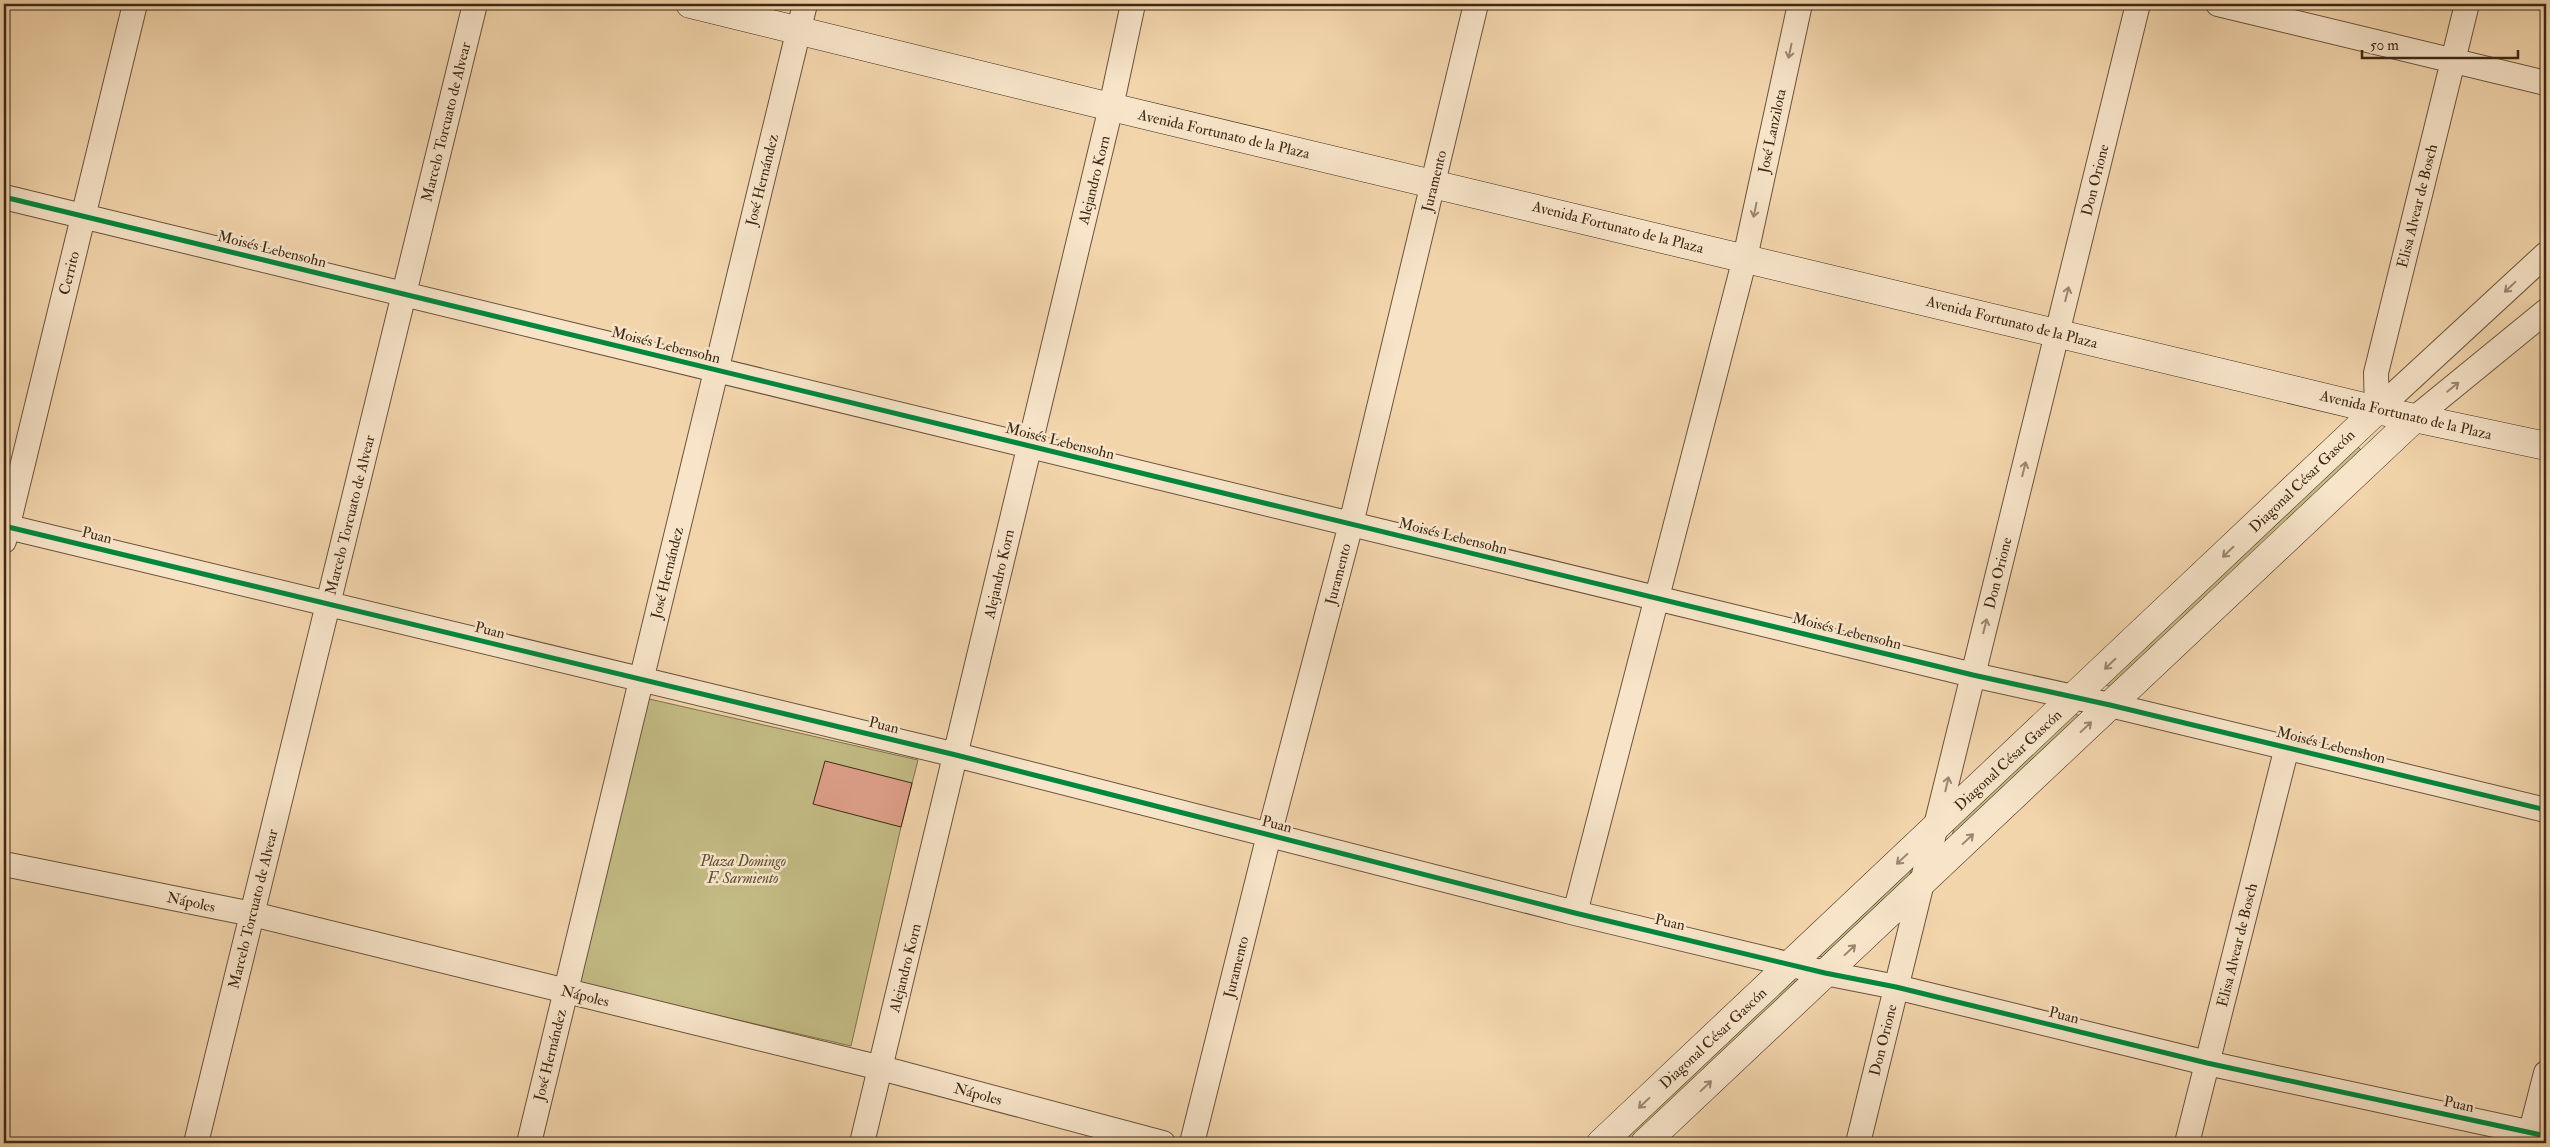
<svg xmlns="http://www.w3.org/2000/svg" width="2550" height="1147" font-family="'IM FELL Double Pica',serif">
  <rect width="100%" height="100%" fill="#f3d5ac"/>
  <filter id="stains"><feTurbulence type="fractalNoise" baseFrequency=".004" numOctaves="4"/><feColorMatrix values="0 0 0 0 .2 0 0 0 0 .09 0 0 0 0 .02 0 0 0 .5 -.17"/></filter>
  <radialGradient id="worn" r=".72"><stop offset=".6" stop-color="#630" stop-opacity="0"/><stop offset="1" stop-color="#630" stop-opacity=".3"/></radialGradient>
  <path fill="#c3bb84" stroke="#80724d" d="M2355,444l10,10 -248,234 -17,-4z
    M636,696l282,64 -17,67 -50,219 -282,-65z
    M2069,713l17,4 -136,127 6,-24z
    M1914,859l-7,26 -78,73 -17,-3z
    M1787,979l16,4 -170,160h-21z"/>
  <path fill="#de9f89" stroke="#3d2816" d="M825,761l87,22 -11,44 -88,-23z"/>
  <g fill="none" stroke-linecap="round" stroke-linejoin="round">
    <g stroke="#6a533c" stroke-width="26">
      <path id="street" d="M2218,4l328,79
        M4,197l1969,478 137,30 436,105
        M2377,410l-1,-37 91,-369
        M2377,410l169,-156
        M2415,418l131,-107
        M4,526l952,229 619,158 250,60 71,14 311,76 339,73
        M4,541l131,-537
        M4,864l248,50 629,154 282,75
        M1575,913l170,-655 55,-254
        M196,1143l279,-1139
        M529,1143l276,-1139
        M862,1143l249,-1036 22,-103
        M1192,1143l77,-308 82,-311 125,-520
        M1858,1143l280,-1139
        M2187,1143l100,-396
        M2528,1143l18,-70"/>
    </g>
    <g stroke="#3d2816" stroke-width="29">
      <path id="secondary" d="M690,4l421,103 1266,303 169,36
        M1601,1143l776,-733
        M1645,1143l770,-725"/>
    </g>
    <use href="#street" stroke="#f7e4c9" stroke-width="24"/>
    <use href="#secondary" stroke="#f7e4c9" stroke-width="28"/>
    <g stroke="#f7e4c9" stroke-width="8">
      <path id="cycleway" d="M4,197l1969,478 137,30 436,105
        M4,526l952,229 619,158 250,60 71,14 311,76 339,73"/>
    </g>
    <use href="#cycleway" stroke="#00873e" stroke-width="5"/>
  </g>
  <defs><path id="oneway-shaft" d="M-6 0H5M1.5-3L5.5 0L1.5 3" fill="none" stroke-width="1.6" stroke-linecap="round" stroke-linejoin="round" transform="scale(1.25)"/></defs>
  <g stroke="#9a8670">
    <use href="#oneway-shaft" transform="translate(1790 51) rotate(102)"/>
    <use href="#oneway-shaft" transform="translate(1755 210) rotate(102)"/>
    <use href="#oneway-shaft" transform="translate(2510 287) rotate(137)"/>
    <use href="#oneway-shaft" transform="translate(2067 294) rotate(-76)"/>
    <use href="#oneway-shaft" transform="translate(2453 387) rotate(-39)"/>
    <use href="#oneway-shaft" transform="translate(2024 469) rotate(-76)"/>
    <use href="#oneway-shaft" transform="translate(2228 552) rotate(136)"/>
    <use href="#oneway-shaft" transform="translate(1985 626) rotate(-76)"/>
    <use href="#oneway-shaft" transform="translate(2110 664) rotate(136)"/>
    <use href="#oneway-shaft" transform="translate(2086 727) rotate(-43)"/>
    <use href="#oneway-shaft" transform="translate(1947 784) rotate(-77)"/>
    <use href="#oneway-shaft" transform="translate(1968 839) rotate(-43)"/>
    <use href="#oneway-shaft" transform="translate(1902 859) rotate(137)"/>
    <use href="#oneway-shaft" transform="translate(1850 950) rotate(-43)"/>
    <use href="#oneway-shaft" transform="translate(1706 1086) rotate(-43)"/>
    <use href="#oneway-shaft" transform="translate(1644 1103) rotate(137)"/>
  </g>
  <g text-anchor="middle" stroke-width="5" stroke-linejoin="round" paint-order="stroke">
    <g font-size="15" fill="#3d2816" stroke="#f7e4c9">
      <text transform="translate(446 122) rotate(-76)" y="5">Marcelo Torcuato de Alvear</text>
      <text transform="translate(1772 131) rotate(-78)" y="5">José Lanzilota</text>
      <text transform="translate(1224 134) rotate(13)" y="5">Avenida Fortunato de la Plaza</text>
      <text transform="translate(762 180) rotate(-76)" y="5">José Hernández</text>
      <text transform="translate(1094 180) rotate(-76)" y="5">Alejandro Korn</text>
      <text transform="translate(2095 180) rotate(-76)" y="5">Don Orione</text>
      <text transform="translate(1434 181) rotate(-76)" y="5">Juramento</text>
      <text transform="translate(2417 206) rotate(-76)" y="5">Elisa Alvear de Bosch</text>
      <text transform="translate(1618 227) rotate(14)" y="5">Avenida Fortunato de la Plaza</text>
      <text transform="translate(272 249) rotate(14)" y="5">Moisés Lebensohn</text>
      <text transform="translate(69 273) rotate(-76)" y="5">Cerrito</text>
      <text transform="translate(2012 322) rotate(14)" y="5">Avenida Fortunato de la Plaza</text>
      <text transform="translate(666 345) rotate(14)" y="5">Moisés Lebensohn</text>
      <text transform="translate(2406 415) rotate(13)" y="5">Avenida Fortunato de la Plaza</text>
      <text transform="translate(1060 441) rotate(14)" y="5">Moisés Lebensohn</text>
      <text transform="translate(2302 481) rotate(-44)" y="5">Diagonal César Gascón</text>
      <text transform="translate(350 515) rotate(-76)" y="5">Marcelo Torcuato de Alvear</text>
      <text transform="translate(97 535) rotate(14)" y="5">Puan</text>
      <text transform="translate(1453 536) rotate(14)" y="5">Moisés Lebensohn</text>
      <text transform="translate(667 573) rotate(-76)" y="5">José Hernández</text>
      <text transform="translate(1998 573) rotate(-76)" y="5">Don Orione</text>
      <text transform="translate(999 574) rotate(-77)" y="5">Alejandro Korn</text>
      <text transform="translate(1338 574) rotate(-75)" y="5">Juramento</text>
      <text transform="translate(490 630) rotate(14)" y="5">Puan</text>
      <text transform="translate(1847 631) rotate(14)" y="5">Moisés Lebensohn</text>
      <text transform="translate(884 725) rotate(14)" y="5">Puan</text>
      <text transform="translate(2331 745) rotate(14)" y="5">Moisés Lebenshon</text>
      <text transform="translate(2008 760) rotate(-43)" y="5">Diagonal César Gascón</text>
      <text transform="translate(1277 824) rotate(14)" y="5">Puan</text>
      <text transform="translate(191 902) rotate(12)" y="5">Nápoles</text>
      <text transform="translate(253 909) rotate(-76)" y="5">Marcelo Torcuato de Alvear</text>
      <text transform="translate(1670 922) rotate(13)" y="5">Puan</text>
      <text transform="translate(2237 945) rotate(-76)" y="5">Elisa Alvear de Bosch</text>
      <text transform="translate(1236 967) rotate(-76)" y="5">Juramento</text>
      <text transform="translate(905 968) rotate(-76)" y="5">Alejandro Korn</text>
      <text transform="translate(585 996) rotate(14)" y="5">Nápoles</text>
      <text transform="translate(2064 1015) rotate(14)" y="5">Puan</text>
      <text transform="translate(1713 1038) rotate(-43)" y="5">Diagonal César Gascón</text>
      <text transform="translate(1883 1040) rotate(-76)" y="5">Don Orione</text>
      <text transform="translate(550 1055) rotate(-76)" y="5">José Hernández</text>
      <text transform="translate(978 1094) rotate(15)" y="5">Nápoles</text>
      <text transform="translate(2459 1104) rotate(12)" y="5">Puan</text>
    </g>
    <g font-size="15" font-style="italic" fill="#5e4d32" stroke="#f7e4c9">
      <text x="743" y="866">Plaza Domingo<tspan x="743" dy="17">F. Sarmiento</tspan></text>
    </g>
  </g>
  <rect width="2550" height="1147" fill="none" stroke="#f3d5ac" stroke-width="20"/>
  <rect x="5" y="5" width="2540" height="1137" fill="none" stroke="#3d2816" stroke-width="2.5"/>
  <rect x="10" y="10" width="2530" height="1127" fill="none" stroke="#3d2816"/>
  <path d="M2362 50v8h156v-8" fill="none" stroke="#3d2816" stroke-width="2.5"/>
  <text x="2370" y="50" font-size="15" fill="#3d2816" stroke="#f7e4c9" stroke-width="4" paint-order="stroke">50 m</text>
  <rect width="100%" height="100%" filter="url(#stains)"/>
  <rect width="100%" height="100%" fill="url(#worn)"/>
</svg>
